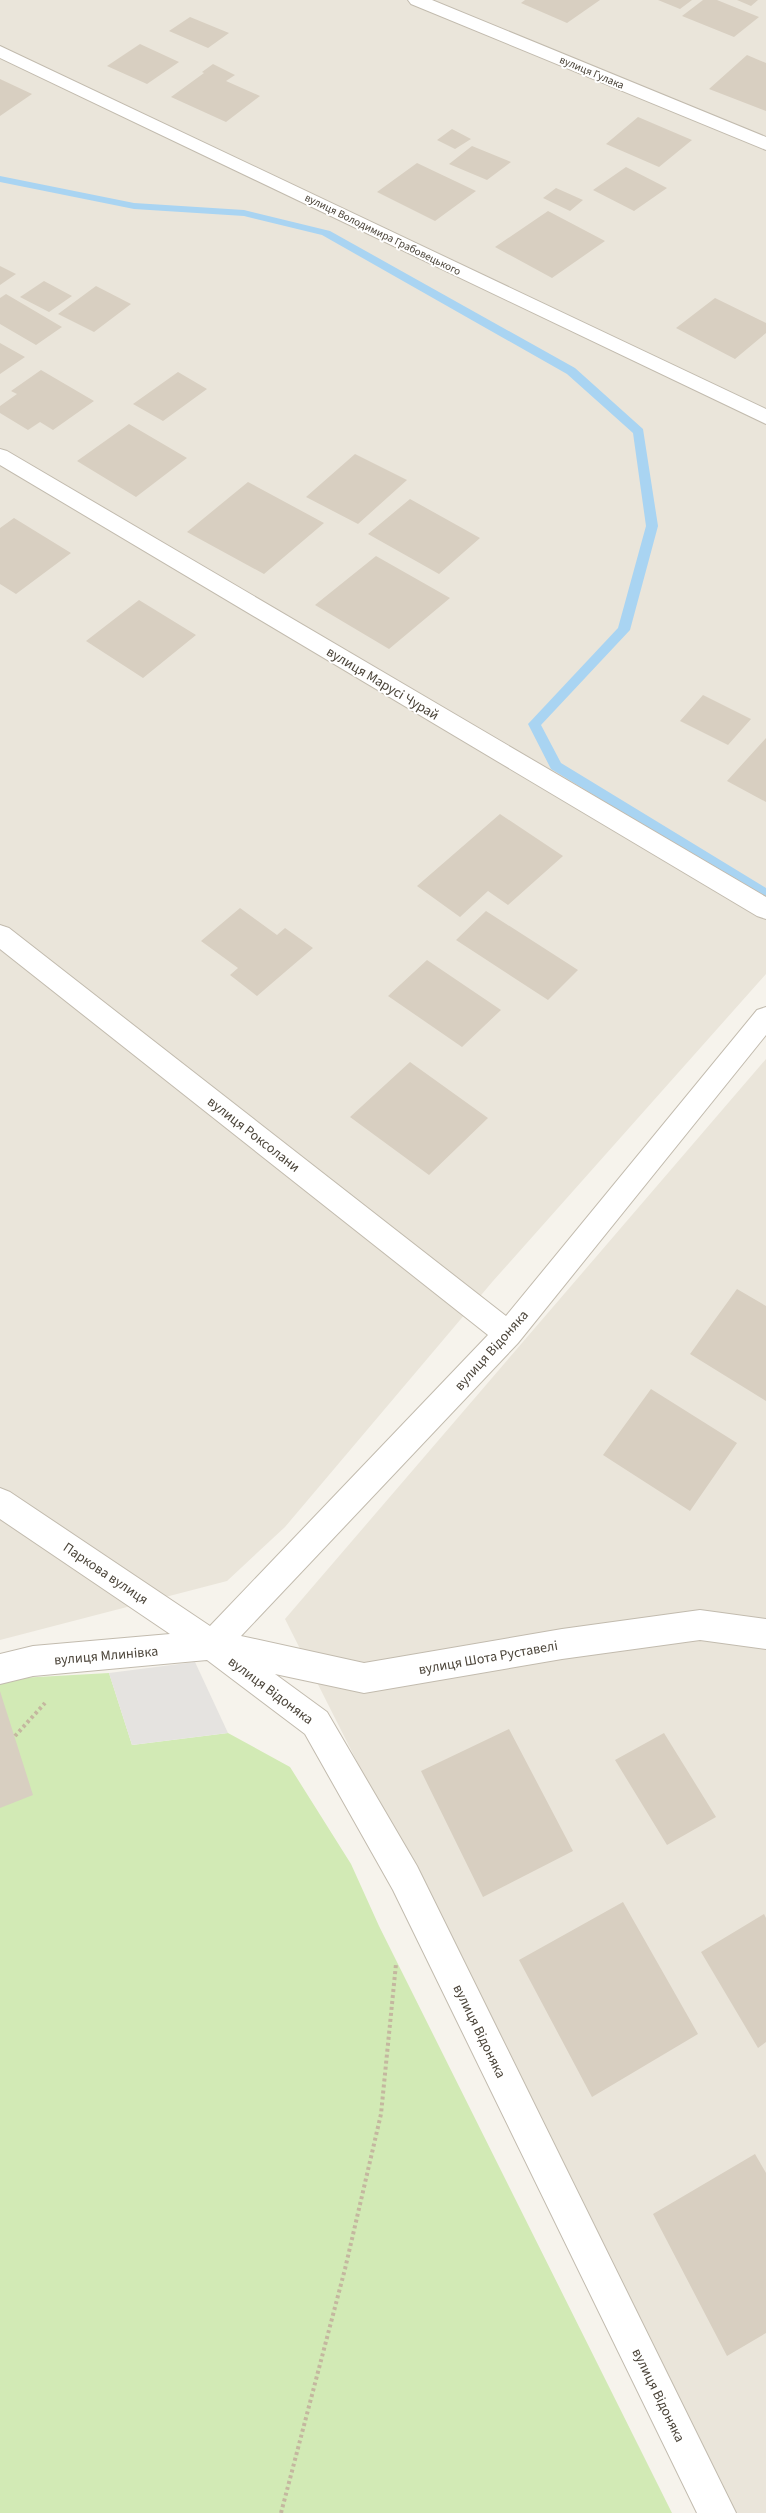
<svg xmlns="http://www.w3.org/2000/svg" width="766" height="2513" font-family="'Source Sans 3',sans-serif">
  <rect width="100%" height="100%" fill="#f6f3ec"/>
  <path fill="#eae5da" d="M0,0h766v974l-273,307 -208,246 -58,54 -227,59z
    M766,1059v1454h-30l-451,-894z"/>
  <path fill="#d2eab5" d="M109,1673l23,72 96,-12 62,34 61,97 28,62 293,587h-672v-830l20,-5z"/>
  <path fill="#e5e3e0" d="M195,1662l33,71 -96,12 -23,-72z"/>
  <g fill="none" stroke-linecap="round" stroke-linejoin="round">
    <path fill="#a9d4f2" fill-rule="evenodd" d="M0,176l134,27 110,7 86,21 245,137 68,61 15,97 -28,104 -89,95 20,38 205,125v12l-215,-131 -23,-45 90,-96 28,-102 -13,-93 -66,-59 -245,-139 -78,-19 -110,-7 -134,-27z"/>
  </g>
  <path fill="#d8cfc1" d="M525,0h75l-33,23 -46,-20z
    M658,0h34l-12,9z
    M703,0h14l42,17 -25,20 -52,-21z
    M737,0h21l-7,6z
    M190,17l39,16 -21,15 -39,-17z
    M140,44l39,18 -32,22 -40,-18z
    M747,55l19,8v48l-57,-22z
    M213,64l22,11 -9,6 34,15 -34,26 -55,-25 33,-24 -2,-1z
    M0,79l32,15 -32,22z
    M638,117l54,23 -33,27 -53,-23z
    M452,129l19,10 -16,10 -18,-9z
    M472,146l39,16 -24,18 -38,-16z
    M417,163l59,28 -41,30 -58,-29z
    M626,167l41,21 -33,23 -41,-21z
    M556,188l27,12 -13,11 -27,-13z
    M548,211l57,30 -53,37 -57,-31z
    M0,266l16,8 -16,11z
    M44,281l28,15 -23,16 -29,-15z
    M96,286l35,18 -37,28 -36,-18z
    M6,294l56,33 -26,18 -36,-21v-26z
    M715,298l51,25v10l-31,26 -59,-31z
    M0,343l25,14 -25,17z
    M41,370l53,31 -41,29 -13,-8 -12,8 -28,-17v-7l17,-12 -6,-3z
    M178,372l29,17 -44,32 -30,-17z
    M129,424l58,34 -51,39 -59,-36z
    M355,454l52,26 -49,44 -52,-27z
    M248,482l76,41 -60,51 -77,-42z
    M410,499l70,39 -41,36 -71,-40z
    M14,518l57,35 -55,41 -16,-10v-56z
    M376,556l74,42 -61,51 -74,-44z
    M139,600l57,35 -53,43 -57,-37z
    M703,695l48,24 -23,26 -48,-24z
    M766,738v64l-39,-21z
    M500,814l63,42 -55,49 -20,-14 -28,26 -43,-31z
    M240,908l37,27 8,-7 28,20 -56,48 -27,-21 8,-7 -37,-27z
    M486,911l92,59 -30,30 -92,-60z
    M427,960l74,50 -39,37 -74,-51z
    M410,1062l78,56 -59,57 -79,-58z
    M737,1289l29,17v95l-76,-47z
    M651,1389l86,54 -47,68 -87,-56z
    M0,1691l33,104 -33,13z
    M509,1729l64,122 -90,46 -62,-126z
    M664,1733l52,84 -49,28 -52,-85z
    M623,1902l75,132 -106,63 -73,-137z
    M764,1914l2,4v124l-8,6 -57,-96z
    M755,2154l11,19v160l-39,23 -74,-142z"/>
  <g fill="none" stroke-linecap="round" stroke-linejoin="round">
    <g stroke="#c2bbae" stroke-width="2">
      <path id="street" d="M408,0h24l334,137v13l-355,-146z
        M0,46l766,363v15l-766,-366z
        M0,449l7,2 759,446v22l-9,-3 -757,-451z
        M0,925l9,3 497,388 251,-306 9,-3v28l-248,308 -277,293 123,27 198,-34 138,-19 66,9v30l-66,-9 -138,19 -198,34 -89,-19 52,38 90,154 319,647h-39l-304,-623 -88,-156 -98,-74 -174,16 -33,8v-30l33,-8 137,-12 -170,-115v-31l10,4 200,134 278,-291 -488,-386z"/>
    </g>
    <path stroke="#c4b79f" stroke-width="4" stroke-dasharray="3 3" stroke-linecap="butt" d="M15,1736l30,-33
      M281,2513l64,-244 36,-155 15,-150"/>
    <use href="#street" fill="#fff" fill-rule="evenodd"/>
  </g>
  <g text-anchor="middle" stroke-width="4" stroke-linejoin="round" paint-order="stroke">
    <g font-size="11" fill="#4b4439" stroke="#fff">
      <text transform="translate(592 72) rotate(23)" y="4">вулиця Гулака</text>
      <text transform="translate(383 234) rotate(26)" y="4">вулиця Володимира Грабовецького</text>
    </g>
    <g font-size="14" fill="#4b4439" stroke="#fff">
      <text transform="translate(383 683) rotate(31)" y="5">вулиця Марусі Чурай</text>
      <text transform="translate(254 1134) rotate(38)" y="5">вулиця Роксолани</text>
      <text transform="translate(491 1350) rotate(-48)" y="5">вулиця Відоняка</text>
      <text transform="translate(106 1573) rotate(34)" y="5">Паркова вулиця</text>
      <text transform="translate(106 1655) rotate(-5)" y="5">вулиця Млинівка</text>
      <text transform="translate(488 1657) rotate(-10)" y="5">вулиця Шота Руставелі</text>
      <text transform="translate(271 1690) rotate(37)" y="5">вулиця Відоняка</text>
      <text transform="translate(480 2031) rotate(64)" y="5">вулиця Відоняка</text>
      <text transform="translate(659 2395) rotate(64)" y="5">вулиця Відоняка</text>
    </g>
  </g>
</svg>
